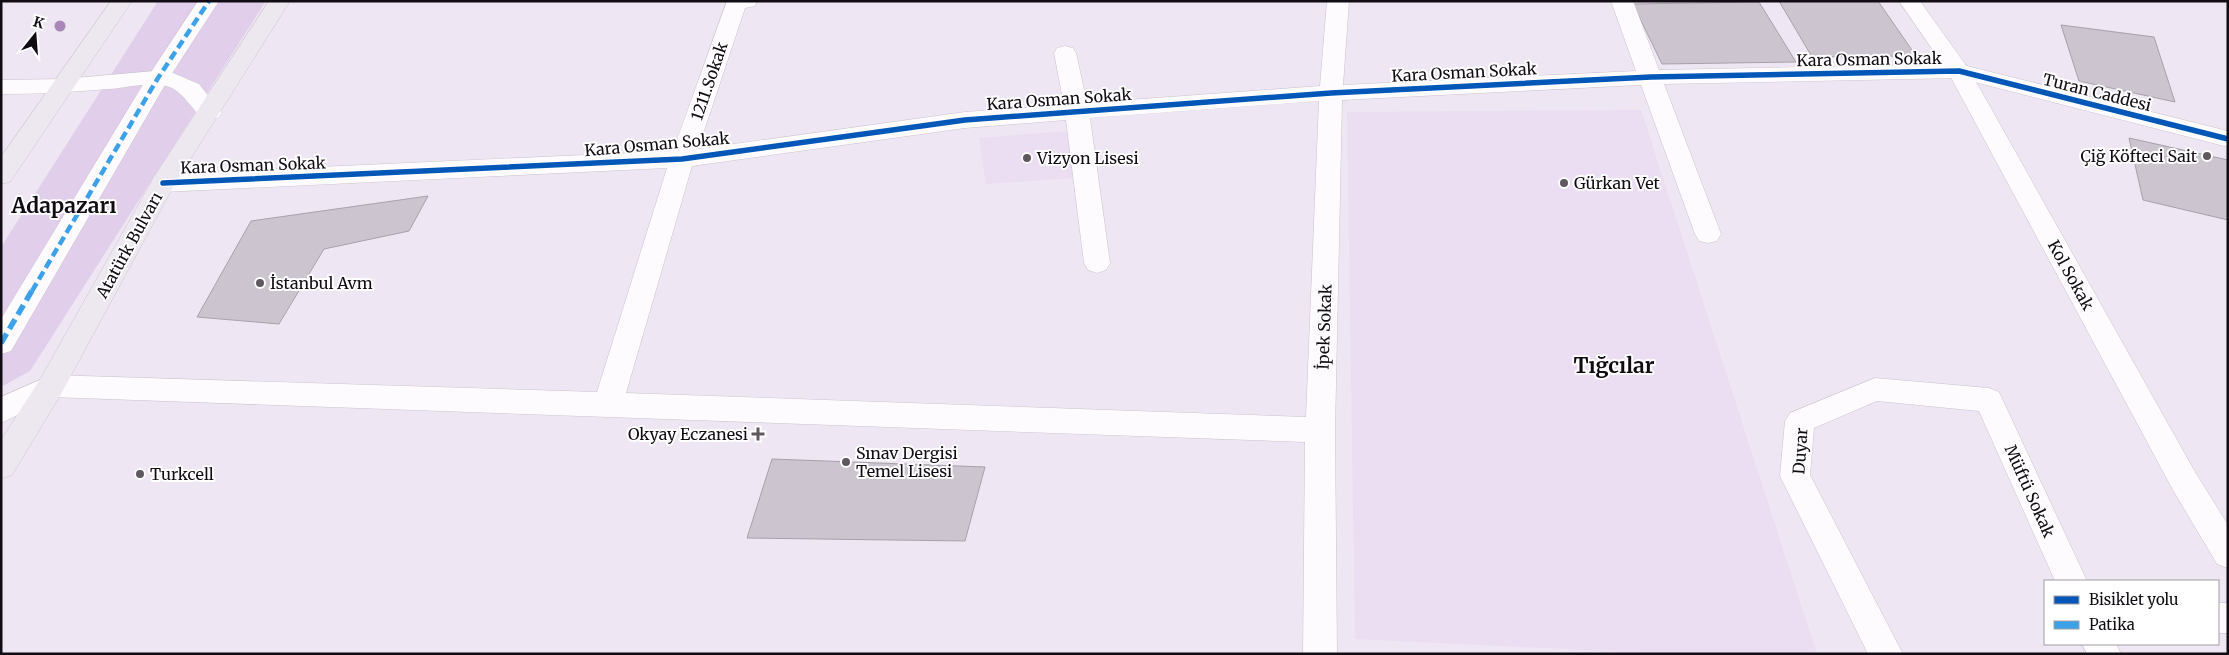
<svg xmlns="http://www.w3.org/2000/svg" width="2229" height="655" font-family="Merriweather,serif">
  <rect width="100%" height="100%" fill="#efe6f3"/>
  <path fill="#ebddf2" d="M1641,110l176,544h-148l-314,-15 -8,-527z
    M1069,131l6,47 -89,6 -7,-46z"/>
  <path fill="#e1ceeb" d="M158,1h108l-236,370 -29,16v-140z"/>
  <path fill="#ccc5cf" stroke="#a7a1aa" d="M1779,1h99l38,55 -104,1z
    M1759,2l37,60 -134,2 -29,-60z
    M2061,25l93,12 21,65 -96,-21z
    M2129,138l99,22v60l-85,-20z
    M428,196l-19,35 -85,18 -45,75 -82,-7 54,-96z
    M772,459l213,8 -20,74 -218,-3z"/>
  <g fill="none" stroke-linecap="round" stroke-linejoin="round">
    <g stroke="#c9c2cc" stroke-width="1">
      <path id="street" d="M198,1h21l-50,77 -158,273 -10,3v-35l146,-241z
        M727,1h30l-2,5 -10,2 -47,141 267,-37 99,-7 -10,-52 3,-5 8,-2 8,2 3,5 11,50 233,-17 7,-85h22l-6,84 293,-14 -25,-70h22l26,69 300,-6 269,67v16l-269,-69 -295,6 57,150 -4,7 -9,2 -9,-2 -4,-7 -54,-149 -299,15 -7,330 2,224h-34l2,-212 -1254,-45 -10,-3 -4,-8 4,-8 10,-3 546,17 70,-224 -504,24 -9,-3 -3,-6 3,-6 9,-3 510,-23zM1319,101l-13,316 -680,-24 66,-227 273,-38 101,-8 18,143 4,7 9,3 9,-3 4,-7 -20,-145z
        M1875,378l114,10 10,4 88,189h-32l-76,-170 -102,-10 -63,27 -4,47 93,179h-35l-88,-178 5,-55 5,-8z
        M2218,603h10v30h-10z
        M2082,644h34l5,10h-34z"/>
    </g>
    <g stroke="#c9c2cc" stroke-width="1">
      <path id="secondary" d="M1899,1h21l50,70 225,401 33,53v43l-11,-4 -44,-74 -225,-418z
        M166,70l33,14 23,29 -4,5c-25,7 -28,-28 -55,-33 -11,-3 -41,3 -54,4 -36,3 -71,5 -108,5v-14l62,-1z
        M51,375l10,3 4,8 -4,8 -60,29v-26z"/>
    </g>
    <g stroke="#cac6cc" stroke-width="1">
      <path id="primary" d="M111,1h21l-122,181 -9,2v-27z
        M269,1h21l-116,184 -113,209 -49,81 -11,4v-39l40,-62 113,-201z"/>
    </g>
    <use href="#street" fill="#fdfbfd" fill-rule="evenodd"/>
    <use href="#secondary" fill="#fdfbfd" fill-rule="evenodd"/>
    <use href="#primary" fill="#ede7f0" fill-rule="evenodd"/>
    <path stroke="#3da1ea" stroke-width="4.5" stroke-dasharray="9 4.5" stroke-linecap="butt" d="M32,291l126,-213 51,-77"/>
    <path stroke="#3da1ea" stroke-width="5.5" stroke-dasharray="11 5.5" stroke-linecap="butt" d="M1,343l32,-54"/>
    <g stroke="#fff" stroke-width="8">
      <path id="cycleway" d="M163,183l519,-24 283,-39 366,-27 320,-16 308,-6 269,68"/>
    </g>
    <use href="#cycleway" stroke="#0057b8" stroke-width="5.5"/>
  </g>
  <circle fill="#a987b8" cx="60" cy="26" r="5.5"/>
  <g fill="#5f5861" stroke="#fff" stroke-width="2">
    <circle cx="2207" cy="156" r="5"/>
    <circle cx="1027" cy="158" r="5"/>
    <circle cx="1564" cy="183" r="5"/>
    <circle cx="260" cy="283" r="5"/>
    <path d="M755.5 426.5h5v5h5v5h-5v5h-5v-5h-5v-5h5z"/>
    <circle cx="846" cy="462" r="5"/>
    <circle cx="140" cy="474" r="5"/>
  </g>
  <g text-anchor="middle" stroke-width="4" stroke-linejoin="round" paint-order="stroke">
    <g font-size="16" fill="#110c13" stroke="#fff">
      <text transform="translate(1869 59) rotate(-1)" y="6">Kara Osman Sokak</text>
      <text transform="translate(1464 72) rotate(-3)" y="6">Kara Osman Sokak</text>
      <text transform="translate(709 81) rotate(-71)" y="6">1211.Sokak</text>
      <text transform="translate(2097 92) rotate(14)" y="6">Turan Caddesi</text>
      <text transform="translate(1059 99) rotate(-4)" y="6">Kara Osman Sokak</text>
      <text transform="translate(657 144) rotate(-5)" y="6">Kara Osman Sokak</text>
      <text transform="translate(253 165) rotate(-2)" y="6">Kara Osman Sokak</text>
      <text transform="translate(129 245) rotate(-61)" y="6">Atatürk Bulvarı</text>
      <text transform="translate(2071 275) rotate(61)" y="6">Kol Sokak</text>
      <text transform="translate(1324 327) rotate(-88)" y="6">İpek Sokak</text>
      <text transform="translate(1800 451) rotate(-86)" y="6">Duyar</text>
      <text transform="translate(2030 491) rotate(66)" y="6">Müftü Sokak</text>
    </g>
    <g font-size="16" fill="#110c13" stroke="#fff" text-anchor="start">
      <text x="2197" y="162" text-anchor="end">Çiğ Köfteci Sait</text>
      <text x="1037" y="164">Vizyon Lisesi</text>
      <text x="1574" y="189">Gürkan Vet</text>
      <text x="270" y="289">İstanbul Avm</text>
      <text x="748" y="440" text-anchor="end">Okyay Eczanesi</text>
      <text x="856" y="459">Sınav Dergisi<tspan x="856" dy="18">Temel Lisesi</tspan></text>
      <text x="150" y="480">Turkcell</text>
    </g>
    <g font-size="21" font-weight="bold" fill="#110c13" stroke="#fff">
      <text x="64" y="213">Adapazarı</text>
      <text x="1614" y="373">Tığcılar</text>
    </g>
  </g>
  <rect width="2229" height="655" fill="none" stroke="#110c13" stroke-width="5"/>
  <rect x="2044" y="580" width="175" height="65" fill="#ffffff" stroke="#a09ea1"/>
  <rect x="2054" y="596" width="25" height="8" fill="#0057b8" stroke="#a09ea1"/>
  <text x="2089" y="605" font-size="15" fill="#110c13">Bisiklet yolu</text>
  <rect x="2054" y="621" width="25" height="8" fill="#3da1ea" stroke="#a09ea1"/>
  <text x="2089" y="630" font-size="15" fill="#110c13">Patika</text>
  <g transform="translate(35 35) rotate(17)" stroke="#ffffff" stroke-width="4" paint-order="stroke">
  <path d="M0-4L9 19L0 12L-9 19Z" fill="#110c13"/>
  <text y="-8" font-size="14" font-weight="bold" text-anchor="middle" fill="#110c13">K</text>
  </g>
</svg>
